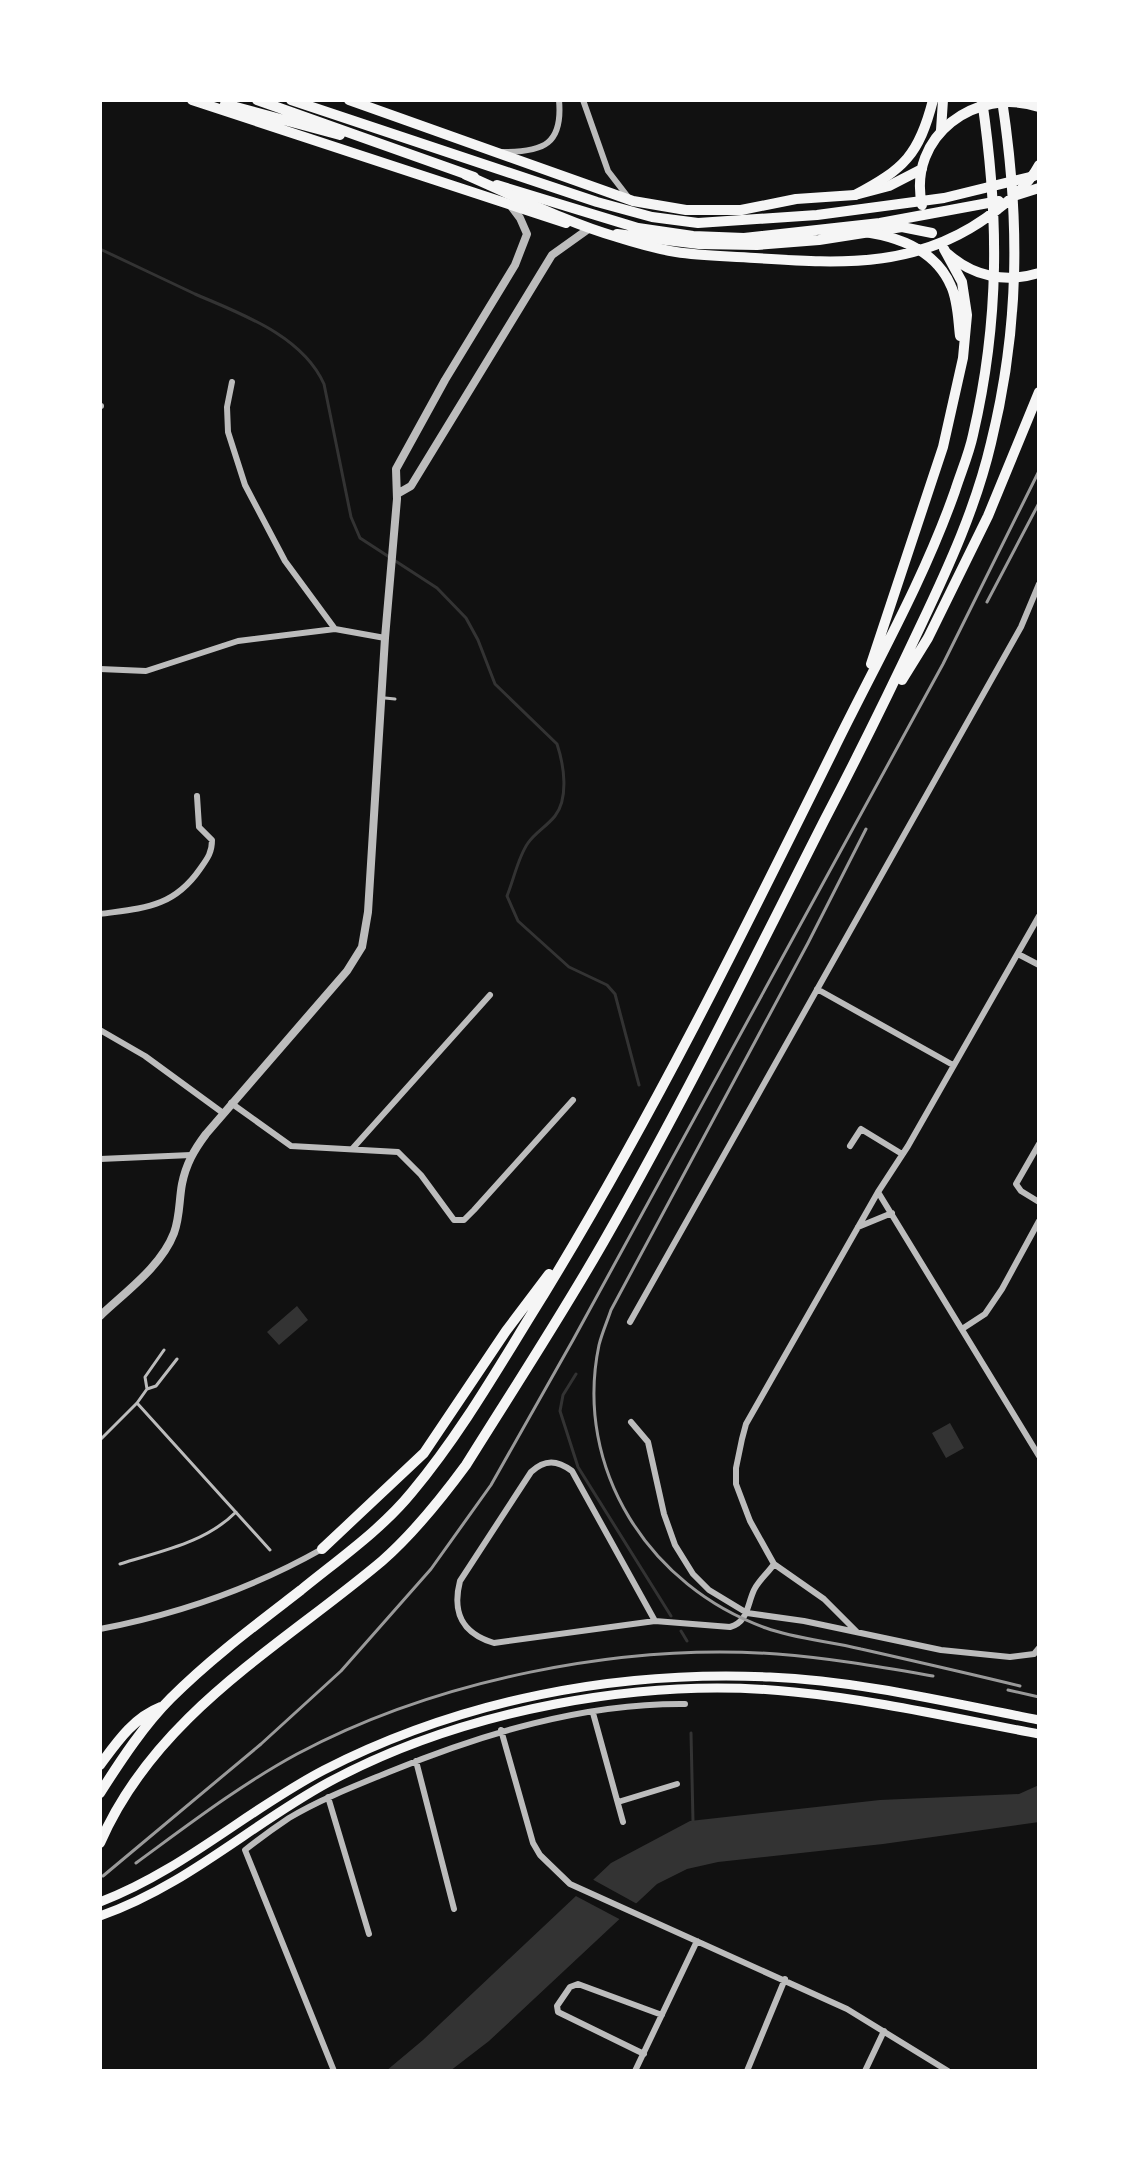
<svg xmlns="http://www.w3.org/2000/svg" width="1139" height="2171" font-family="Lato,sans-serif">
  <rect width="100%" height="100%" fill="#111"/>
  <path fill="#333" d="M297,1306l11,14 -29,25 -12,-13z
    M950,1423l14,25 -18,10 -14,-25z
    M1039,1785v37l-156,22 -165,18 -31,7 -30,15 -168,157 -39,30h-64l37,-31 188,-177 79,-42 190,-21 139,-6z"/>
  <path fill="#111" d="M590,1878l49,27 -16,16 -51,-27z"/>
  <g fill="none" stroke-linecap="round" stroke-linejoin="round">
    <path stroke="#333" stroke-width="3" d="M100,249c32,15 63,30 95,45 46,20 107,41 129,90l27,133 9,21 77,50 29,30 12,22 17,44 62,60c7,21 12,54 -2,72 -8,10 -20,17 -27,27 -10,14 -14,36 -21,53l11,25 51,46 38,18 8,9 24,91
      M576,1374l-13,21 -3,16 18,56 93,149
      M681,1631l6,10
      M691,1733l2,88"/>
    <path stroke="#bcbcbc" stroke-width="3" d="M385,698l10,1
      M147,1389l-2,-12 19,-27
      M137,1403l133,147
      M100,1440l37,-37 10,-14 9,-3 21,-27
      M120,1564c41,-13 85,-21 116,-52"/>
    <path stroke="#bcbcbc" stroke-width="6" d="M583,100l25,71 20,26
      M503,152c41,0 60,-8 56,-52
      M232,382l-5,25 1,25 17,53 40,76 50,68
      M100,406h1
      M100,669l46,2 92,-30 97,-12 50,9
      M100,914c43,-6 73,-6 100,-45 7,-10 12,-16 12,-29l-13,-13 -2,-31
      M1039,916l-131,230 -30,46 161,264
      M1018,954l21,11
      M817,989l136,76
      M100,1030l45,26 78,57
      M231,1103l60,43 107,6 23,23 33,45h10l10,-10 99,-110
      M1039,1144l-23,40 5,7 18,11
      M850,1146l11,-17 41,25
      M353,1148l137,-153
      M100,1159l91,-4
      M858,1227l34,-14
      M630,1322l391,-695 18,-43
      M962,1329l23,-15 17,-25 37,-68
      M631,1422l17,20 16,72 11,31 18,29 16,16 38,23 57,8 137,29 69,7 24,-3 5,-6
      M774,1564l50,35 33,33
      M655,1621l-83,-150c-15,-11 -27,-12 -41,1l-71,109c-8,31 1,52 34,62l161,-22 75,6c18,-5 17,-22 24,-37 5,-10 14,-17 20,-26l-24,-43 -14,-37v-16l6,-29 4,-15 132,-232
      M100,1629c79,-15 153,-41 222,-80
      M593,1713l30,109
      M501,1730l32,113 7,12 30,29 277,125 101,62
      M416,1761l38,148
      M328,1797l41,137
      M618,1802l59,-18
      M644,2054l-86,-42 -1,-6 13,-19 8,-3 84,31
      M334,2071l-89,-221c14,-11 29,-22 44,-32 32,-19 66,-32 100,-46 93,-38 194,-69 296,-68
      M635,2071l62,-130
      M747,2071l38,-92
      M865,2071l19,-40"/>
    <path stroke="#bcbcbc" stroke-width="8" d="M397,494l14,-8 141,-231 35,-25
      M100,1316c25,-24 61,-49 74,-83 6,-16 5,-33 8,-49 4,-20 12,-34 24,-50l141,-163 15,-24 6,-35 17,-274 12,-139 -1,-30 49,-89 70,-115 12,-31 -7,-16 -9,-12"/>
    <path stroke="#f5f5f5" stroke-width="9" d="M100,1902c82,-31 147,-92 224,-132 137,-70 292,-100 446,-93 90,4 181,26 269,43
      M100,1916c86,-30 150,-91 229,-134 134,-72 315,-106 465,-90 82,8 164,27 245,42"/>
    <path stroke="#f5f5f5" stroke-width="10" d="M192,100l374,123
      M257,100l217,77
      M291,100l306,102 55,15 46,6 119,-8 127,-17 90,-22
      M349,100l284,101 53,9h55l55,-11 59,-4 34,-9 33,-17
      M225,104l115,31
      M497,185l141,43 55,8 51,2 136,-15 119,-22
      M1014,196l25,-8
      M922,205c-15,-69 54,-119 117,-98
      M617,234l82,10 58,1 62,-5 83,-13 30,6
      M948,254c26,23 58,29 91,19"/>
    <path stroke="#f5f5f5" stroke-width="10" d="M941,130l2,-30
      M466,175c49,21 99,47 151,62 19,6 40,12 59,15 26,4 53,4 79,6 90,6 168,11 243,-49 15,-11 32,-27 41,-44
      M855,195c49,-26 64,-40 78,-95
      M865,232c34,5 71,19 86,54 7,15 7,34 9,50
      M871,664l72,-217 20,-89 4,-43 -5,-33 -18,-33
      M902,680l26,-42 60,-122 51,-124
      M322,1549l102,-96 82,-122 43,-57
      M100,1765c17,-23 33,-47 61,-58
      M100,1793c21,-33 44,-68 71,-95 40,-40 86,-74 130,-108 38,-31 80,-60 111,-98 51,-61 90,-131 132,-198 107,-175 198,-359 289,-543 42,-86 90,-169 122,-260 6,-19 14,-37 18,-56 27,-116 26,-219 9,-335
      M100,1843c56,-129 180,-196 282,-282 32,-28 59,-62 84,-96 48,-77 98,-153 142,-231 77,-135 146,-275 216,-413 34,-65 66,-130 97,-196 28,-59 55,-118 70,-182 29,-117 29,-225 11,-343"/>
    <path stroke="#9a9a9a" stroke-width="3" d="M987,602l52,-99
      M866,829l-58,114 -197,367c-4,12 -9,23 -12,35 -26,124 51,242 167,283 30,11 63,13 95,21 53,12 106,24 159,37
      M1008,1690l31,7
      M136,1863c52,-38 104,-78 161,-109 139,-74 323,-111 480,-100 53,4 104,13 156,22
      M103,1876l158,-132 80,-73 90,-102 60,-84 82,-145 370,-676 96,-193"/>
  </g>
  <rect width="1139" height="2171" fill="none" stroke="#ffffff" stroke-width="204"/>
</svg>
